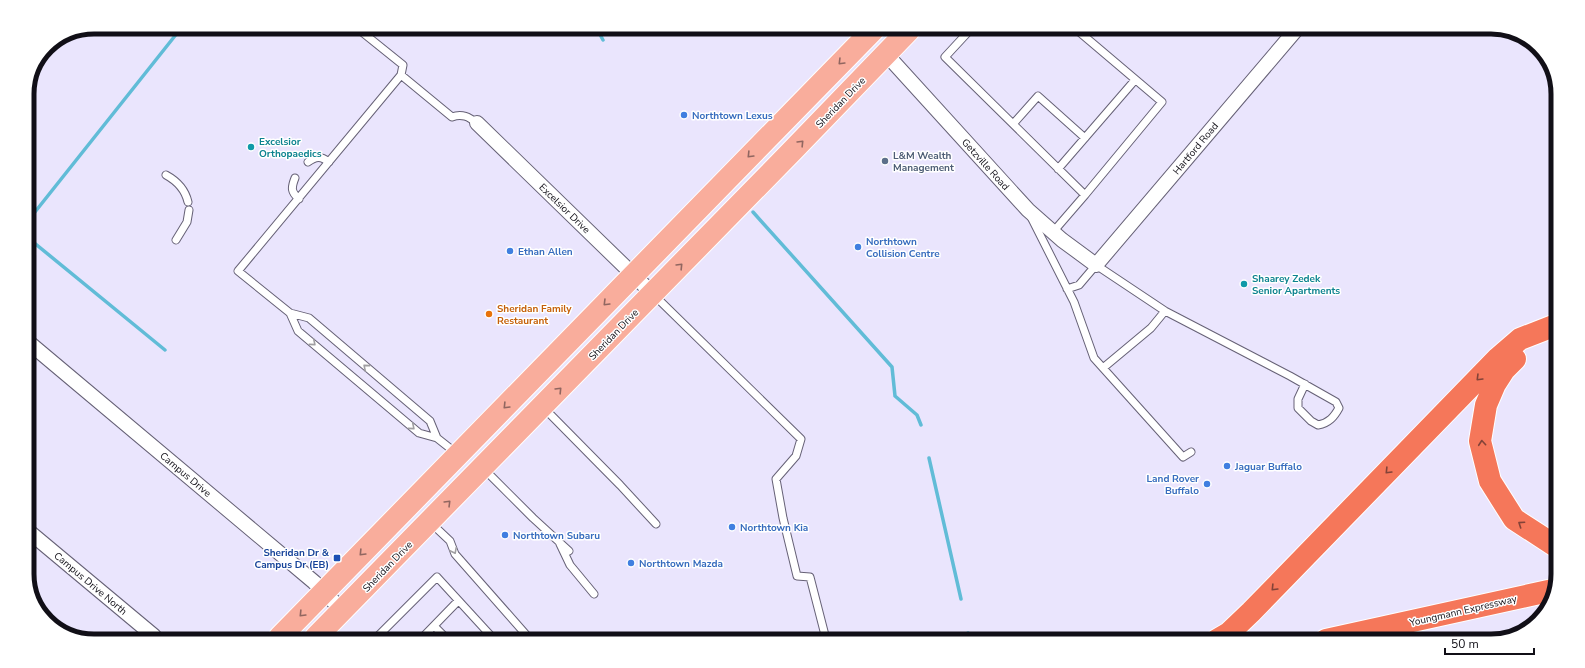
<svg xmlns="http://www.w3.org/2000/svg" width="1585" height="668" font-family="'Nunito Sans',sans-serif">
  <rect width="100%" height="100%" fill="#eae5fd"/>
  <g fill="none" stroke-linecap="round" stroke-linejoin="round">
    <path stroke="#61bcd7" stroke-width="3.5" d="M597,29l6,11
      M753,212l139,155 3,29 22,19 4,10
      M27,222l155,-195
      M27,237l138,113
      M929,458l32,141
      M968,633l1,6"/>
    <g stroke="#666176" stroke-width="9">
      <path id="service" d="M357,28l46,37 -2,10 51,42c10,-4 17,0 25,6
        M970,30l-25,27 140,138 -32,37
        M1077,30l85,72 -77,93
        M1013,124l25,-28 47,42
        M308,162c8,-6 13,-6 21,0
        M1058,169l77,-89
        M166,175c11,6 19,14 22,27
        M295,178c-4,10 -4,14 4,21
        M1032,219l42,83 20,56 89,99 8,-5
        M1557,224v-1
        M176,240l11,-18 2,-12
        M1067,289l12,-4 17,-20 69,46 125,65 46,26 3,6c-5,9 -10,15 -21,17l-7,-4 -13,-13v-9l7,-15
        M654,295l147,144 -5,17 -20,23 7,39 14,58 13,1 16,62
        M290,313l8,18 121,102 18,5 -7,-17 -121,-103 -19,-5 -52,-42 163,-196
        M1103,368l48,-40 14,-17
        M544,408l76,77 36,39
        M437,438l19,15
        M484,469l49,49 36,33
        M431,523l19,18 5,13 74,84
        M560,544l10,21 24,29
        M434,626l11,11
        M377,637l60,-60 55,60
        M423,637l35,-36"/>
    </g>
    <g stroke="#666176" stroke-width="16">
      <path id="minor" d="M886,54l142,156 34,30 34,25 199,-234
        M477,123l176,171
        M27,341l287,241 28,28
        M27,530l127,106"/>
    </g>
    <g stroke="#fff" stroke-width="24">
      <path id="primary" d="M280,637l593,-607
        M316,637l478,-488 115,-119"/>
    </g>
    <g stroke="#fff" stroke-width="24">
      <path id="motorway" d="M1515,359l-11,11 -9,14 -9,21 -6,36 10,40 24,38 40,26
        M1217,640l12,-7 22,-21 247,-254 22,-19 36,-14
        M1326,640l227,-50"/>
    </g>
    <use href="#service" stroke="#fff" stroke-width="7"/>
    <use href="#minor" stroke="#fff" stroke-width="14"/>
    <use href="#primary" stroke="#f9ad9c" stroke-width="22"/>
    <use href="#motorway" stroke="#f5775a" stroke-width="22"/>
  </g>
  <defs><path id="oneway-chevron" d="M-2-3.5L2.5 0L-2 3.5" fill="none" stroke-width="1.6" stroke-linecap="round" stroke-linejoin="round"/></defs>
  <g stroke="#916660">
    <use href="#oneway-chevron" transform="translate(841 62) rotate(135)"/>
    <use href="#oneway-chevron" transform="translate(801 143) rotate(-46)"/>
    <use href="#oneway-chevron" transform="translate(750 155) rotate(134)"/>
    <use href="#oneway-chevron" transform="translate(680 266) rotate(-46)"/>
    <use href="#oneway-chevron" transform="translate(606 303) rotate(135)"/>
    <use href="#oneway-chevron" transform="translate(559 390) rotate(-46)"/>
    <use href="#oneway-chevron" transform="translate(506 406) rotate(134)"/>
    <use href="#oneway-chevron" transform="translate(448 503) rotate(-45)"/>
    <use href="#oneway-chevron" transform="translate(362 553) rotate(134)"/>
    <use href="#oneway-chevron" transform="translate(302 614) rotate(134)"/>
  </g>
  <g stroke="#a09fa2">
    <use href="#oneway-chevron" transform="translate(313 343) rotate(40)"/>
    <use href="#oneway-chevron" transform="translate(366 367) rotate(-140)"/>
    <use href="#oneway-chevron" transform="translate(412 427) rotate(40)"/>
    <use href="#oneway-chevron" transform="translate(454 551) rotate(63)"/>
  </g>
  <g stroke="#834338">
    <use href="#oneway-chevron" transform="translate(1479 378) rotate(135)"/>
    <use href="#oneway-chevron" transform="translate(1482 443) rotate(-95)"/>
    <use href="#oneway-chevron" transform="translate(1388 471) rotate(134)"/>
    <use href="#oneway-chevron" transform="translate(1521 524) rotate(-146)"/>
    <use href="#oneway-chevron" transform="translate(1274 588) rotate(134)"/>
  </g>
  <g fill="#3f7fe0" stroke="#fff" stroke-width="1.5">
    <circle cx="684" cy="115" r="4"/>
    <circle cx="858" cy="247" r="4"/>
    <circle cx="510" cy="251" r="4"/>
    <circle cx="1227" cy="466" r="4"/>
    <circle cx="1207" cy="484" r="4"/>
    <circle cx="732" cy="527" r="4"/>
    <circle cx="505" cy="535" r="4"/>
    <circle cx="631" cy="563" r="4"/>
  </g>
  <g fill="#0f9aa8" stroke="#fff" stroke-width="1.5">
    <circle cx="251" cy="147" r="4"/>
    <circle cx="1244" cy="284" r="4"/>
  </g>
  <circle fill="#5c6f8a" stroke="#fff" stroke-width="1.5" cx="885" cy="161" r="4"/>
  <circle fill="#e8710a" stroke="#fff" stroke-width="1.5" cx="489" cy="314" r="4"/>
  <rect fill="#1a4fb4" stroke="#fff" stroke-width="1.5" x="333" y="554" width="8" height="8" rx="2"/>
  <g text-anchor="middle" stroke-width="3" stroke-linejoin="round" paint-order="stroke">
    <g font-size="10" fill="#110f17" stroke="#fff">
      <text transform="translate(840 102) rotate(-46)" y="4">Sheridan Drive</text>
      <text transform="translate(1195 148) rotate(-50)" y="4">Hartford Road</text>
      <text transform="translate(986 164) rotate(48)" y="4">Getzville Road</text>
      <text transform="translate(565 208) rotate(44)" y="4">Excelsior Drive</text>
      <text transform="translate(613 334) rotate(-46)" y="4">Sheridan Drive</text>
      <text transform="translate(186 474) rotate(40)" y="4">Campus Drive</text>
      <text transform="translate(387 566) rotate(-46)" y="4">Sheridan Drive</text>
      <text transform="translate(91 583) rotate(40)" y="4">Campus Drive North</text>
      <text transform="translate(1463 610) rotate(-13)" y="4">Youngmann Expressway</text>
    </g>
    <g font-size="10" font-weight="bold" fill="#366cbe" stroke="#fff" text-anchor="start">
      <text x="692" y="119">Northtown Lexus</text>
      <text x="866" y="245">Northtown<tspan x="866" dy="12">Collision Centre</tspan></text>
      <text x="518" y="255">Ethan Allen</text>
      <text x="1235" y="470">Jaguar Buffalo</text>
      <text x="1199" y="482" text-anchor="end">Land Rover<tspan x="1199" dy="12">Buffalo</tspan></text>
      <text x="740" y="531">Northtown Kia</text>
      <text x="513" y="539">Northtown Subaru</text>
      <text x="639" y="567">Northtown Mazda</text>
    </g>
    <g font-size="10" font-weight="bold" fill="#0d838f" stroke="#fff" text-anchor="start">
      <text x="259" y="145">Excelsior<tspan x="259" dy="12">Orthopaedics</tspan></text>
      <text x="1252" y="282">Shaarey Zedek<tspan x="1252" dy="12">Senior Apartments</tspan></text>
    </g>
    <g font-size="10" font-weight="bold" fill="#4e5e75" stroke="#fff" text-anchor="start">
      <text x="893" y="159">L&amp;M Wealth<tspan x="893" dy="12">Management</tspan></text>
    </g>
    <g font-size="10" font-weight="bold" fill="#c56008" stroke="#fff" text-anchor="start">
      <text x="497" y="312">Sheridan Family<tspan x="497" dy="12">Restaurant</tspan></text>
    </g>
    <g font-size="10" font-weight="bold" fill="#164399" stroke="#fff" text-anchor="end">
      <text x="329" y="556">Sheridan Dr &amp;<tspan x="329" dy="12">Campus Dr (EB)</tspan></text>
    </g>
  </g>
  <path d="M0 0H1585V668H0ZM94 34H1491A60 60 0 0 1 1551 94V574A60 60 0 0 1 1491 634H94A60 60 0 0 1 34 574V94A60 60 0 0 1 94 34Z" fill="#fff" fill-rule="evenodd"/>
  <path fill="none" stroke="#110f17" stroke-width="5" d="M94 34H1491A60 60 0 0 1 1551 94V574A60 60 0 0 1 1491 634H94A60 60 0 0 1 34 574V94A60 60 0 0 1 94 34Z"/>
  <path d="M1445 648v6h89v-6" fill="none" stroke="#110f17" stroke-width="2"/>
  <text x="1451" y="648" font-size="12" fill="#110f17" stroke="#ffffff" stroke-width="3" paint-order="stroke">50 m</text>
</svg>
